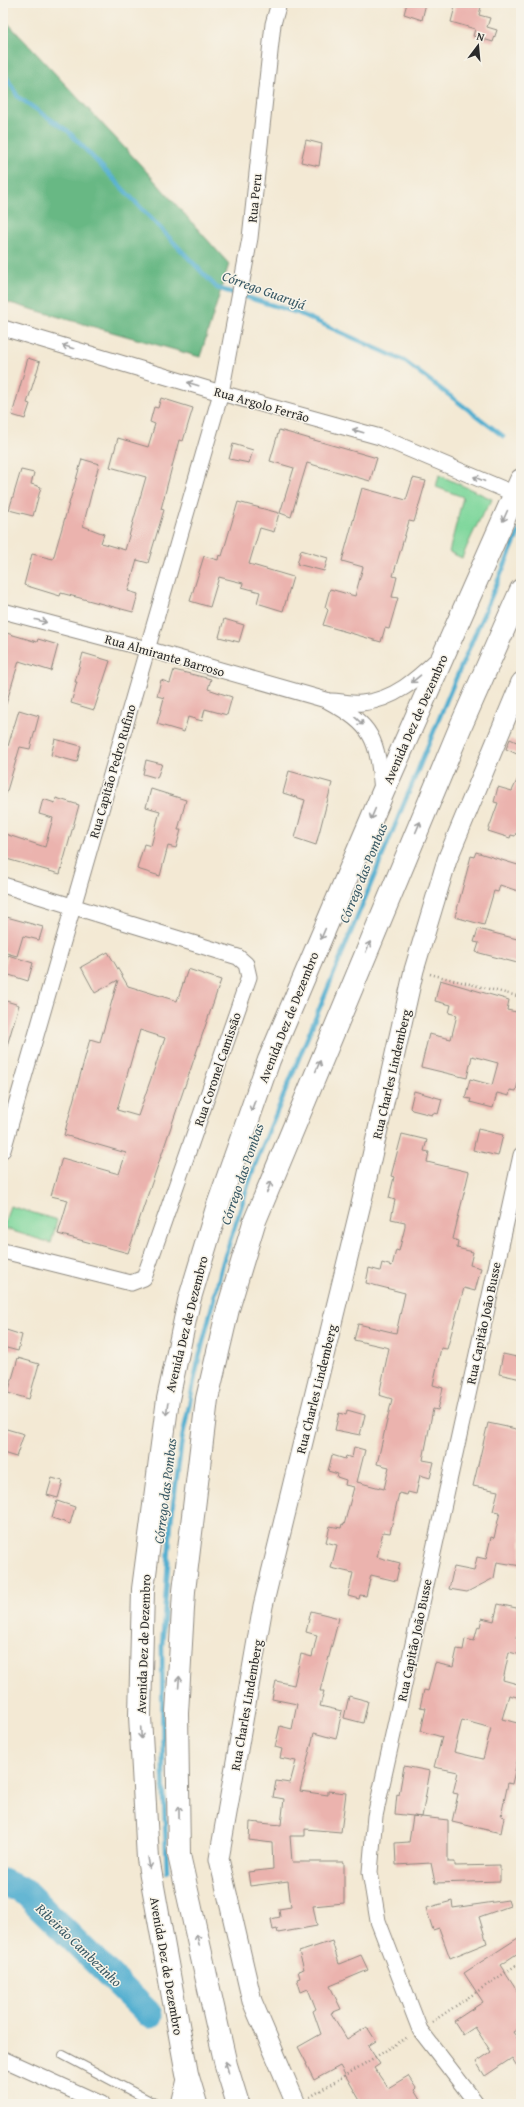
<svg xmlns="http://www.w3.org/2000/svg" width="524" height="2107" font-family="'Gentium Book Plus',serif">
  <rect width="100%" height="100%" fill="#f7f3e8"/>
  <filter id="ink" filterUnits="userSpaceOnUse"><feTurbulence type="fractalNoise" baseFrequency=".025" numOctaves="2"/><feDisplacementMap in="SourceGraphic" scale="8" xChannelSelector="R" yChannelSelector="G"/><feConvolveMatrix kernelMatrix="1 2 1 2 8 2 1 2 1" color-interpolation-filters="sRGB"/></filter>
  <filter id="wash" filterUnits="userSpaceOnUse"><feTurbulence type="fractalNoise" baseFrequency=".012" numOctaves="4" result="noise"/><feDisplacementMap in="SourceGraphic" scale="16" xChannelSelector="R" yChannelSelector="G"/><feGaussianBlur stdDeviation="0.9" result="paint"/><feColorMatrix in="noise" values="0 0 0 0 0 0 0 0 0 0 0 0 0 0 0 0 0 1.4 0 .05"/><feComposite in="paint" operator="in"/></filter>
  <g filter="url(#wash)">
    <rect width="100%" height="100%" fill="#f3e9d4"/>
    <path fill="#7fd79c" stroke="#558164" d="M439,475l53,24c-2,7 -7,10 -10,16 -7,14 -14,28 -20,43l-13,-6 14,-55 -27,-10z
      M10,1206l47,14 -6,23 -48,-15z"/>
    <path fill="#67b884" stroke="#497258" d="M3,18l135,144 91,102 -29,93 -197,-56z"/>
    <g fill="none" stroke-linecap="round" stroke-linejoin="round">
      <path stroke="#52afd0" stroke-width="4.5" d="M3,71l15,26 50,34 149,157 81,25 106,48 99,75
        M167,1872l-4,-100 -1,-125 9,-126 11,-82 16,-77 25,-100 31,-95 194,-470 73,-170"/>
      <path stroke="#52afd0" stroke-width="27" d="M3,1882l23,11 124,122"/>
    </g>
    <g id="blocks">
      <path fill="#ebb3ae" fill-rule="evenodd" d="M407,3h19l-4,17 -18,-6z
        M456,3h26l-3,12 11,3 -3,9 10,3 -4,12 -20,-6 2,-7 -24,-7z
        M306,140l16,4 -3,22 -18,-4z
        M28,358l12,4 -13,41 3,1 -5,15 -13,-4z
        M161,398l32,10 -10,33 -4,-1 -18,69 3,1 -16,53 -11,-3 -9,31 10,3 -5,18 -72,-19 -1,3 -36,-11 8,-31 21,5 29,-100 17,5 -16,62 21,8 -3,9 24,7 21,-73 -36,-10 8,-29 30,9 7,-23 -5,-2 4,-15 4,1z
        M279,430l98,28 -7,23 -63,-18 -16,54 -11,-4 14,-45 -24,-7z
        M233,444l20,6 -4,13 -20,-4z
        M21,470l13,3 -3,11 10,3 -8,29 -24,-6z
        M413,478l13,3 -12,41 -5,-1 -16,55 4,1 -5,20 6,1 -9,31 -4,-1 -4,14 -58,-17 5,-15 -3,-3 5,-18 25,7 8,-29 -21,-6 20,-73 44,12z
        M238,502l41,11 -5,19 -14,-4 -11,36 44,13 -10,34 -26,-8 3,-11 -18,-5 1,-4 -24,-6 -9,30 -20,-6 14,-45 14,4 1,-5 3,1z
        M301,550l27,8 -4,13 -27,-7z
        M224,619l20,6 -5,17 -20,-5z
        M3,632l34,10 1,-3 20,6 -7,26 -32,-10 -13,43 -3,-1z
        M83,653l27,8 -16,49 -23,-7 6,-21h-2z
        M174,670l37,9 -3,10 24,8 -5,18 -22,-6 -3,12 -14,-4 -4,15 -27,-8 7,-26 -7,-2 4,-16 9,3z
        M19,710l20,6 -9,33 -10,-2 -14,47 -3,-1v-49l5,2z
        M55,739l26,7 -4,16 -26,-7z
        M510,739l11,5v12l-15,-7z
        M146,760l16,4 -5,14 -14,-4z
        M289,771l43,12 -16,62 -21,-7 10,-38 -22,-7z
        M521,772v27l-5,16 5,2v18l-5,-2 -1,3 -4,-1 -1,3 -22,-7 10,-28 -4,-1 4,-15 14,4z
        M151,789l35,11 -8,30h3l-5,18 -8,-2 -8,30 -23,-7 7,-25 7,2 9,-35 -14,-4z
        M56,798l23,7 -19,69 -57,-16 2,-24 40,13 8,-29 -14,-4 4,-15 12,4z
        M476,852l45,14v26l-21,-7 -2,7 -4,-1 -10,34 -29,-8 16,-61 3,1z
        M3,916l40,11 -4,13 -16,-4 -6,20 -14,-4z
        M478,929l43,11v24l-45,-12 3,-9 -5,-1z
        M108,952l20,34 49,15 11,-32 33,11 -93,273 -70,-19 10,-34 -17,-4 11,-38 57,16 7,-21 -62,-18 26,-96 10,3 18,-62 -23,13 -14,-26zM140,1030l25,8 -27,78 -21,-6z
        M8,955l25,8 -5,18 -25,-8z
        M440,980l69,20 -2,10 14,3v56l-5,22 -6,-1 -1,6 -12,-3 -4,15 -23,-6 1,-3 -6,-1 5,-19 22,6 6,-22 -26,-7 -5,22 -46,-11 8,-33 22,5 6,-24 -8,-2 2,-8 -16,-4z
        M3,1000l16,5 -13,44h-3z
        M414,1091l28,8 -4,15 -5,-1 -1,2 -20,-5 -2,-2z
        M478,1129l25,6 -5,21 -25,-6z
        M402,1134l25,6 -3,11 5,1 -2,10 42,10 -16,67 5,2 -1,7 16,4 -3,13 11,3 -6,23 -11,-3 -17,61 -6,-1 -8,37 10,3 -5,22 -5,-1 -10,51 11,2 -4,16 -10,-3 -4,19 -8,-2 -1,3 -8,-2 -9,40 -7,-1 -6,25 23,6 -4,18 -25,-6 -5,21 -6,-1 -1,4 -11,-3 5,-23 -22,-5 6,-23 -11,-3 4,-16 11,2 1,-4 2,1 10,-38 -9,-2 1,-5 -9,-3 1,-3 -10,-3 4,-16 13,4 1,-3 6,2 2,-11 11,3 -8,32 27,7 5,-22 -12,-3 15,-65 -13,-4 10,-47 -35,-8 4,-16 38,9 9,-40 -39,-10 3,-15 11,3 2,-8 10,3 4,-16 3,1 6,-24v-5l-14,-3 4,-19 -6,-2 5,-21 -3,-1z
        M3,1329l19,6 -4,16 -15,-4z
        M503,1354l18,4v21l-22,-5z
        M18,1358l21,6 -10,35 -21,-6z
        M347,1410l18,5 -5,20 -25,-5 4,-17 7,2z
        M488,1423l33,7v136l-24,-4 -3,16 -27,14 -18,-3 5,-22 20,4 3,-14 9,2 5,-22 3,1 6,-26 -7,-1 5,-20 -25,-5z
        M3,1428l21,6 -8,23 -13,-4z
        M52,1478l11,3 -5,17 -11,-3z
        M57,1501l18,6 -5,17 -18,-6z
        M498,1604l23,5 -4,29 4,1v16l-12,-3 -6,28 18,5v13l-12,-3 -7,24 19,5v21l-9,39 -4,-1 -7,33 3,1 -3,16 -49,-11 6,-28 -5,-1 5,-21 -24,-5 8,-30 -21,-6 5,-23 -6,-1 4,-17 4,1 7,-28 18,4 4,-18 6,1 2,-11 9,2 4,-15 2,1 2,-9 12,3zM462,1720l29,8 -8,31 -29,-7z
        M311,1611l28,7 -19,73h4l-4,15 22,5 -6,28 -22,-6 -14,58 28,4v-4l18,2 -5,39 -36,-3v7h-15l2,26h52v41l-31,3 4,20 -39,7 -1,-4 -4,1 -2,-11 9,-2 -1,-8 12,-2 -3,-26 -38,5 -2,-14 25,-3 -1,-26 -23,-3 1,-18 31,3 3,-26 -11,-2 3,-16 14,2 6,-22 -16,-3 2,-9 -7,-2 5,-21 12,3 5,-25 -25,-5 4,-18 18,4 7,-31 11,3 5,-22 -11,-3z
        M349,1696l19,5 -5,22 -19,-5z
        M404,1766l26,5 -8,46 -27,-3 2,-20 2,1z
        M413,1816l35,4v42h7v4l45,-1v16l-65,2 -4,-20 -35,2 -1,-22 14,-1z
        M508,1900l2,6 -31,11 8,26 -37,15 -11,-30 -6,2 -7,-22 26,-7 1,7z
        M521,1936v15l-21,14 21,32v30l-8,5 8,12v29l-9,-15 -27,18 -9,-14 15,-10 -16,-25 -12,8 -9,-14 29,-19 -19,-29z
        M332,1941l7,23 22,-9 7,15 -38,16 11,23 -10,4 16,26 20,-12 9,14 -8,5 12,18 -6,4 14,20 20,-12 8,12 -2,2 6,10 -7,4h-51l-22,-38 -26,14 -8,-16h1l-9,-17 23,-13 -8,-23 3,-2 -8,-20 -7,3 -4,-13 3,-1 -2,-7 6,-2 -5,-17z"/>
    </g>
  </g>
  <g filter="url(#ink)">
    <use href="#blocks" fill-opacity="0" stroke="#8f8a80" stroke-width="1"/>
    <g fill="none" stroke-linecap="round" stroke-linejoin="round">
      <g stroke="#8f8a80" stroke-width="10">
        <path id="service" d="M63,2055l93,49"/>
      </g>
      <g stroke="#8f8a80" stroke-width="17">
        <path id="minor" d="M3,328l218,65 159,44 135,57
          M3,611l144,38 179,51c48,26 51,38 56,91
          M331,701c10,0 21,3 31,2 32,-3 55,-24 77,-45
          M3,885l235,72 8,7 3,13 -105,301 -13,5 -128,-32
          M3,1150l218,-757 29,-155 23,-214 6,-21
          M3,2059l99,45
          M179,2104l7,-29
          M477,2104l-57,-74 -42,-109 -8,-49 5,-56 146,-661"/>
      </g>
      <g stroke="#8f8a80" stroke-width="21">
        <path id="tertiary" d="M296,2104l-44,-103 -33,-142 44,-253 99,-406 52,-230 33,-110 74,-178"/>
      </g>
      <g stroke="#8f8a80" stroke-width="24">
        <path id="trunk" d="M196,2104l-9,-30 -39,-215 -8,-143 3,-127 25,-190 21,-98 28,-93 52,-148 114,-268 138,-312
          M238,2104l-12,-39 -47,-210 -2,-142 7,-122 23,-192 21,-90 26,-86 206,-495 61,-138"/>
      </g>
      <path stroke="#8f8a80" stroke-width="2.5" stroke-dasharray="1 3" stroke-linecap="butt" d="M430,974l91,23
        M432,2022l89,-60
        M310,2097l98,-60"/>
      <use href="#service" stroke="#fff" stroke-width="8"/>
      <use href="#minor" stroke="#fff" stroke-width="15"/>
      <use href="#tertiary" stroke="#fff" stroke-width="19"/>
      <use href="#trunk" stroke="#fff" stroke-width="22"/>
    </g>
    <defs><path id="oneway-shaft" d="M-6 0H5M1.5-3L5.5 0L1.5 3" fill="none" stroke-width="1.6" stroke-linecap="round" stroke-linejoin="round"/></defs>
    <g stroke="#a0a0a0">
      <use href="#oneway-shaft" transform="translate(68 347) rotate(-163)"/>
      <use href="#oneway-shaft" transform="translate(193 384) rotate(-163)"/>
      <use href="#oneway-shaft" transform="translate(358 431) rotate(-164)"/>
      <use href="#oneway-shaft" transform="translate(479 479) rotate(-157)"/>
      <use href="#oneway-shaft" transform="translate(505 516) rotate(114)"/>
      <use href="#oneway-shaft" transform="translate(41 621) rotate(15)"/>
      <use href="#oneway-shaft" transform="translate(416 679) rotate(140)"/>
      <use href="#oneway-shaft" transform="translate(359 721) rotate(43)"/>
      <use href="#oneway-shaft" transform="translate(373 814) rotate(113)"/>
      <use href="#oneway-shaft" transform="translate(418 827) rotate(-67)"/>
      <use href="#oneway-shaft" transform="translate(323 934) rotate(113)"/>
      <use href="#oneway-shaft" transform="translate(368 947) rotate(-67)"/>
      <use href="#oneway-shaft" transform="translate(318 1066) rotate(-67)"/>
      <use href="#oneway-shaft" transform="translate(253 1106) rotate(110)"/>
      <use href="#oneway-shaft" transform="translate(269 1187) rotate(-68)"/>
      <use href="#oneway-shaft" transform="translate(167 1409) rotate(98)"/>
      <use href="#oneway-shaft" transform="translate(179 1682) rotate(-86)"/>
      <use href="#oneway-shaft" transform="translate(141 1733) rotate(87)"/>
      <use href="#oneway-shaft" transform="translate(179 1812) rotate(-91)"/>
      <use href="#oneway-shaft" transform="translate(149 1863) rotate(81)"/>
      <use href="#oneway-shaft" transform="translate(198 1940) rotate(-103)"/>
      <use href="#oneway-shaft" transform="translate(227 2067) rotate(-105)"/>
    </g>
  </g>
  <g text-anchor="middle" stroke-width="3" stroke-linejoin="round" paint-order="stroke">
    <g font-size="13" fill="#2b2b2b" stroke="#f7f3e8">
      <text transform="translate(254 198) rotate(-84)" y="5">Rua Peru</text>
      <text transform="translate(262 404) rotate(16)" y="5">Rua Argolo Ferrão</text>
      <text transform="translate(165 655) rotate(16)" y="5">Rua Almirante Barroso</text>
      <text transform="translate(415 719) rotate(-66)" y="5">Avenida Dez de Dezembro</text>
      <text transform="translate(112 771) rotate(-74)" y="5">Rua Capitão Pedro Rufino</text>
      <text transform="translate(288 1017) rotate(-68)" y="5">Avenida Dez de Dezembro</text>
      <text transform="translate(217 1069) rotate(-71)" y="5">Rua Coronel Camissão</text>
      <text transform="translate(391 1074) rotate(-77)" y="5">Rua Charles Lindemberg</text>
      <text transform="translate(483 1323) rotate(-78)" y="5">Rua Capitão João Busse</text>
      <text transform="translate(186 1324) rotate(-76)" y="5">Avenida Dez de Dezembro</text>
      <text transform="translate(316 1389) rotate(-76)" y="5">Rua Charles Lindemberg</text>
      <text transform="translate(414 1640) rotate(-78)" y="5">Rua Capitão João Busse</text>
      <text transform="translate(143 1644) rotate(-88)" y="5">Avenida Dez de Dezembro</text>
      <text transform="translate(246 1705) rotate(-80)" y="5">Rua Charles Lindemberg</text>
      <text transform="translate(167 1966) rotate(80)" y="5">Avenida Dez de Dezembro</text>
    </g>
    <g font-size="14" font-style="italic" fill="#395965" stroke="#f7f3e8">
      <text transform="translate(264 290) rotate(20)" y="5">Córrego Guarujá</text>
      <text transform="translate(363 873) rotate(-68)" y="5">Córrego das Pombas</text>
      <text transform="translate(242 1174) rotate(-71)" y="5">Córrego das Pombas</text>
      <text transform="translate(165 1491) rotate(-83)" y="5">Córrego das Pombas</text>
      <text transform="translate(79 1945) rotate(44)" y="5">Ribeirão Cambezinho</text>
    </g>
  </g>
  <rect width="524" height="2107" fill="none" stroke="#f7f3e8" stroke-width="16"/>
  <g transform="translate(478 46) rotate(16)" stroke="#f7f3e8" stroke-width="3" paint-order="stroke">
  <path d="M0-3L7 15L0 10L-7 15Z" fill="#2b2b2b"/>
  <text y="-6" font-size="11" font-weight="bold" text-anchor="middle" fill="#2b2b2b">N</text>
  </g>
</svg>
